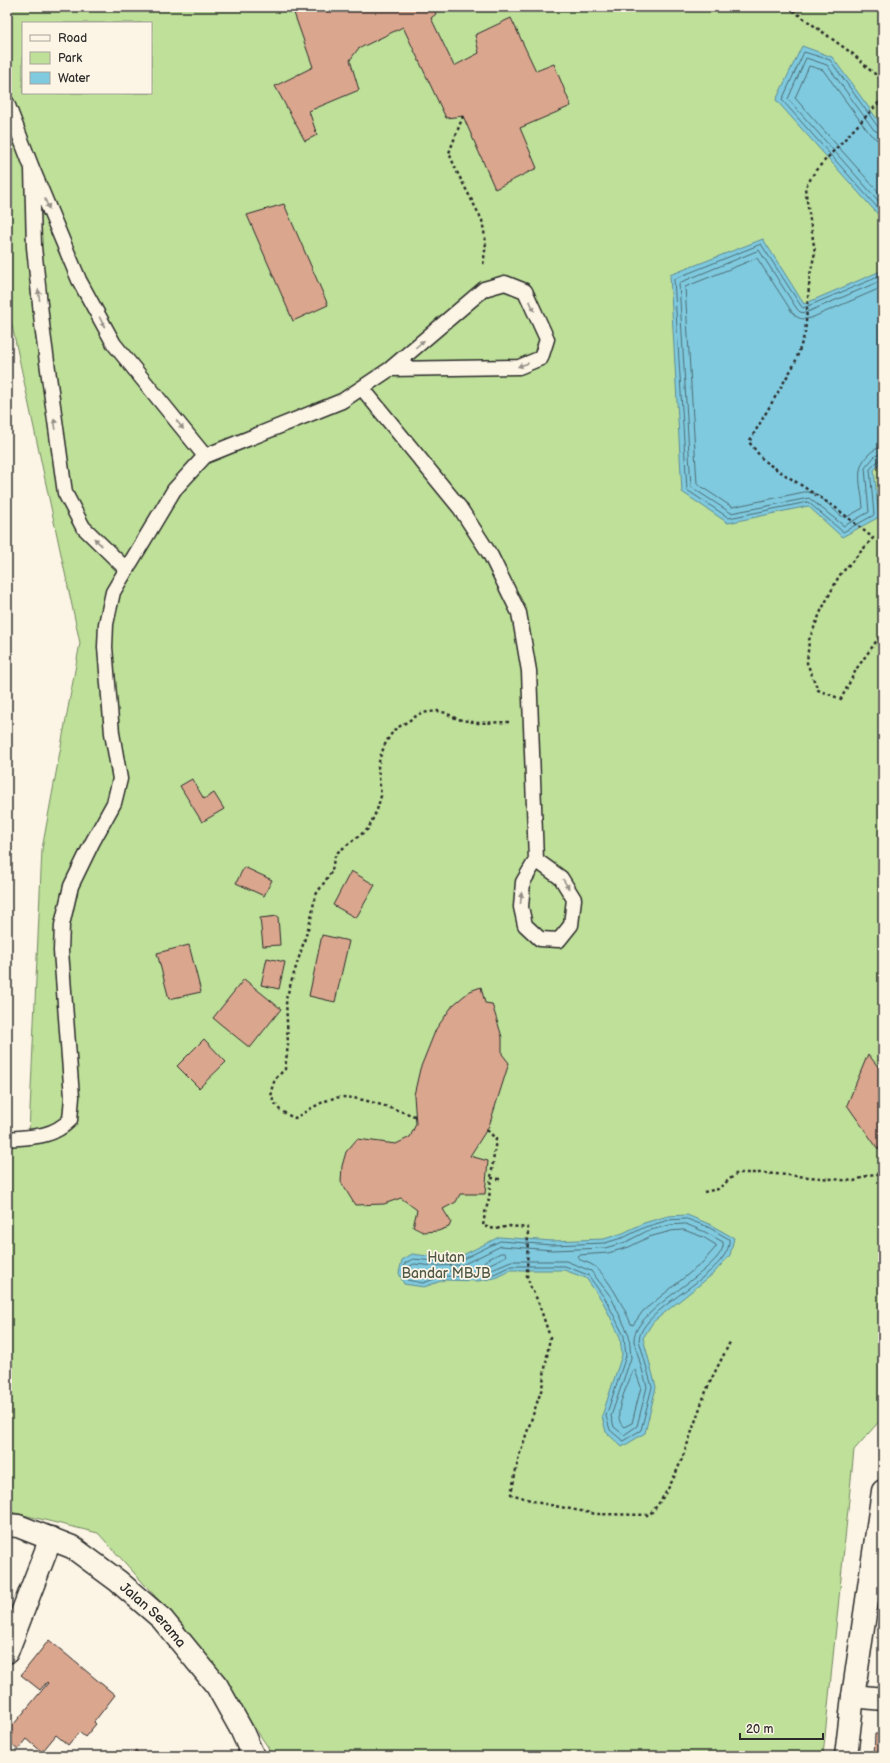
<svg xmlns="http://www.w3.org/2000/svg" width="890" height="1763" font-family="'Balsamiq Sans',sans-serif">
  <rect width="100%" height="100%" fill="#fcf5e5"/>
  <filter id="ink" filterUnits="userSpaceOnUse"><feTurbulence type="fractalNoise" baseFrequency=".025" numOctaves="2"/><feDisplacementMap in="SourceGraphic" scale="8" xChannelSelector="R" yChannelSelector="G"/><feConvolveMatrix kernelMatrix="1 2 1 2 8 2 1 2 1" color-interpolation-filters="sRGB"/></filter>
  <g filter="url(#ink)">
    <path fill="#bee099" stroke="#748662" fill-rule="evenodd" d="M7,7h876v1410l-29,33 -31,306h-553l-2,-9 -76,-110 -94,-104 -91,-22v-377l22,-2 13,-283 38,-206 -73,-341zM23,23h128v70h-128z"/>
    <path fill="#7fcadf" stroke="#5d8a97" d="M802,46l30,11 51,70v93l-107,-120z
      M763,239l41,65 79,-34v191l-9,9 5,47 -37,20 -34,-31 -80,17 -46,-31 -12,-217z
      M687,1215l22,9 25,14 -4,17 -17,19 -60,48 -10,16 13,49 -11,46 -23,14 -16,-15 -4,-16 20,-61 -2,-18 -17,-35 -17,-24 -22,-8h-53l-16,8 -17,3 -34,-1 -20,7 -20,-3 -5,-11 3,-13 10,-6 23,3 26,-1 38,-19 53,4 52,-2 19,-6 21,-10 24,-7z"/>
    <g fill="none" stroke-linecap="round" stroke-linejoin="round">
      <path stroke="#4d6b73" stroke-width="1" d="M883,129l-5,-2 -48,-67 -26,-8 -22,48 101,114
        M883,134l-9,-4 -47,-65 -21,-7 -18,41 95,107
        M883,140l-7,-1 -6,-5 -47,-64 -14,-4 -14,32 88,99
        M883,275l-80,33 -2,-2 -40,-62 -87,35 13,211 42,28 79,-16 35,30 31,-17 -4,-46 9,-9 4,-2
        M883,280l-78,33 -5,-1 -3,-3 -38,-59 -80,33 12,204 40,26 78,-15 35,28 25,-14 -4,-44 10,-12 8,-3
        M883,287l-72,31c-8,2 -14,1 -19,-6l-35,-54 -72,29 12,197 35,23 72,-15c17,-2 27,19 41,26l18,-10c-1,-21 -10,-39 6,-54 4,-4 8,-6 14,-7
        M687,1219l21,8 21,12c4,34 -87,67 -90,101l13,47 -11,43 -18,11 -13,-11 -4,-14 20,-60 -2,-20 -18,-36 -18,-25 -23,-9h-54l-17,8 -16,3 -35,-1 -20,7 -16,-3 -4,-7 2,-10 8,-4 22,2 26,-1 39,-19 52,4 53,-2 20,-6 20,-10 24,-7z
        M686,1224l19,8 18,10c5,26 -91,66 -89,99l13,46 -10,39 -13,9 -10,-8 -3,-11 20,-58 -2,-23 -18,-38 -20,-26 -25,-10h-55l-19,8 -15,3 -34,-1 -20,7 -13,-2 -2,-4 2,-6 4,-2 21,2 27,-1 39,-19 51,4 53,-2 21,-6 21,-11 23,-6z
        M684,1230l19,7 13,8v2l-14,16 -59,48 -10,14 -2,-1c-6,-15 -24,-49 -37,-58 -5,-4 -12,-4 -16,-8l1,-3 29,-2 21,-6 20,-10 22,-6z
        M501,1253h4l1,3 -16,8h-6l1,-3z
        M635,1370l6,17 -9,36 -8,4c-14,-10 4,-42 9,-56z"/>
    </g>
    <path fill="#daa68e" stroke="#2b2b2b" d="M306,7h127l3,7 -5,4 23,48 25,-13 -4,-18 36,-17 25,53 18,-7 17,42 -51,22 17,40 -42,21 -32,-73 -17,2 -43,-91 -45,22 -8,11 9,30 -50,21 8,24 -12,6 -30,-55 38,-19 -19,-54z
      M284,204l44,101 -35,16 -46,-106z
      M192,779l12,20 10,-6 10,16 -22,13 -22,-36z
      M244,867l28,13 -8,16 -28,-13z
      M351,871l24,14 -19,33 -23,-13z
      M278,916l2,29 -17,1 -3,-28z
      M322,935l27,6 -14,61 -26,-6z
      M189,945l12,47 -32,7 -12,-46z
      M267,958l18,4 -6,27 -18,-4z
      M244,979l37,30 -31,39 -37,-30z
      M481,987l4,16 7,1 10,33v17l7,9 -20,63 -19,30 18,5 -3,33h-25l-4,8 -13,7 8,13 -2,5 -11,4 -15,1 -10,-5 4,-17 -16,-12 -17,6 -29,1 -14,-23 1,-16 4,-14 11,-13 39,5 14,-7 6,-13 -2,-29 6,-26 16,-40 17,-24 17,-14z
      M204,1039l22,23 -27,26 -22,-22z
      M868,1054l15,19v69l-5,7 -31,-44z
      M49,1640l66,55 -21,27 2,2 -11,13 -6,-5 -11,13 -12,-10 -14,17 -15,-13 -9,11 -11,-9v-16l3,-4 4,3 34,-41 -1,-1 -7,8 -19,-15z
      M875,1734h8v22h-9z
      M136,1750l4,6h-12z"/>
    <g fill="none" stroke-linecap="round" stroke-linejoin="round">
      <g stroke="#2b2b2b" stroke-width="17">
        <path id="service" d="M7,103l25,65 47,112 35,64 91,112
          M32,168l2,79 9,86 22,160 18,34 43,42
          M362,388l98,120 31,48 28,57 10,58 7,189 -13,22 -2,25 4,18 15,14 19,1 12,-15 3,-26 -13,-21 -25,-18
          M7,1139c24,-2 45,-1 63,-19l2,-23 -11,-146 1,-26 9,-39 21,-43 22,-40 6,-24 -8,-46 -7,-86 1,-23 7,-32 61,-102 31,-34 137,-55 48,-32 94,-80 21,-6 20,8 22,48 -6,19 -22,9 -129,2"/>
      </g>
      <g stroke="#2b2b2b" stroke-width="25">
        <g id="minor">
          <path id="s1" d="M7,1525l11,1 54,21 46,34 44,38 55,67 24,43 12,27"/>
          <path d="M7,1652l44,-114"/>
          <path d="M853,1696l30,3"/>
          <path d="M846,1756l7,-60 30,-205"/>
        </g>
      </g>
      <path stroke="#2b2b2b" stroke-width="2.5" stroke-dasharray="3 3" stroke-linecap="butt" d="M788,7l65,47 18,17 12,9
        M883,98l-67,72 -11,18 10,64 -5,23 -5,58 -10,30 -46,79 15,19 72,47 37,30 -34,38 -18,35 -12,29 -2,23 11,27 23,9 16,-31 26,-36
        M463,116l-14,37 8,19 25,48 4,23 -3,23
        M415,1116c-20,-6 -62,-23 -81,-18 -14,4 -27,13 -39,20l-7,-3 -8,-5 -7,-9 -2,-10 4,-12 10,-10 3,-24 -2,-46 25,-80 4,-23 17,-25 2,-13 4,-6 30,-23 9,-19 4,-14 -3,-29 2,-10 6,-15 8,-12 27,-17 17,-2 8,2 11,6 21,4 31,-1
        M487,1130l9,9 -5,39
        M500,1179l-9,-1 -2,21 -4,14 -2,13 12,3 15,-3 18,2 -1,48 4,12 7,13 12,36 -8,51 -23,68 -8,38 29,9 56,11 53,1c29,-30 41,-82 56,-121 7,-18 17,-35 25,-52
        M704,1192l14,-3 19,-16h27l90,8 15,-6 14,-2"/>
      <use href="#service" stroke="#fcf5e5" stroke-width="14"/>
      <use href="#minor" stroke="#fcf5e5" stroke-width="22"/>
    </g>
    <defs><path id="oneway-solid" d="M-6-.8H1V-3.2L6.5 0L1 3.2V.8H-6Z"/></defs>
    <g fill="#949088">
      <use href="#oneway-solid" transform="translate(47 204) rotate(67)"/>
      <use href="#oneway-solid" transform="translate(39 295) rotate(-96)"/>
      <use href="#oneway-solid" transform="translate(532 306) rotate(66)"/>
      <use href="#oneway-solid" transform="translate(102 322) rotate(62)"/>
      <use href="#oneway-solid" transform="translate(420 344) rotate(-40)"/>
      <use href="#oneway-solid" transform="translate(523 365) rotate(161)"/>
      <use href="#oneway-solid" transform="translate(55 424) rotate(-98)"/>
      <use href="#oneway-solid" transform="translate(180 425) rotate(51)"/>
      <use href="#oneway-solid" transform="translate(98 542) rotate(-136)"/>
      <use href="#oneway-solid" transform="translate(566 884) rotate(58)"/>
      <use href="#oneway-solid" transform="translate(521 898) rotate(-85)"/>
    </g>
  </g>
  <g text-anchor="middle" stroke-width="3.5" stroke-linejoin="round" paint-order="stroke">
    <g font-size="14" fill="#505846" stroke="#fcf5e5">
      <text x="446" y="1262">Hutan<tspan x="446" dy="16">Bandar MBJB</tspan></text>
    </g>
    <g font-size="14" fill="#2b2b2b" stroke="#fcf5e5">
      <text dy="5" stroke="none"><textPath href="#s1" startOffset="175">Jalan Serama</textPath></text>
    </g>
  </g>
  <rect width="890" height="1763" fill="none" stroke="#fcf5e5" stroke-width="24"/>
  <rect x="12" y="12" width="866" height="1739" fill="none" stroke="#2b2b2b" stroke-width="1.5" filter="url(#ink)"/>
  <rect x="22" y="22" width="130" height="72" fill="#fcf5e5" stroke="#a8a49b"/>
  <rect x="30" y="35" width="20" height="6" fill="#fcf5e5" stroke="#a8a49b"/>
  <text x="58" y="42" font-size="12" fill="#2b2b2b">Road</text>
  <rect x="30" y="52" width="20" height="12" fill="#bee099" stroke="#a8a49b"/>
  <text x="58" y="62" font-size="12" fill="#2b2b2b">Park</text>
  <rect x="30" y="72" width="20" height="12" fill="#7fcadf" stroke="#a8a49b"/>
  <text x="58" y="82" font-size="12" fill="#2b2b2b">Water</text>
  <path d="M740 1733v6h83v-6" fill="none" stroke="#2b2b2b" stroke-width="2"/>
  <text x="746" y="1733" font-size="12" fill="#2b2b2b" stroke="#fcf5e5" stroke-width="3" paint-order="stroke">20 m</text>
</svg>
